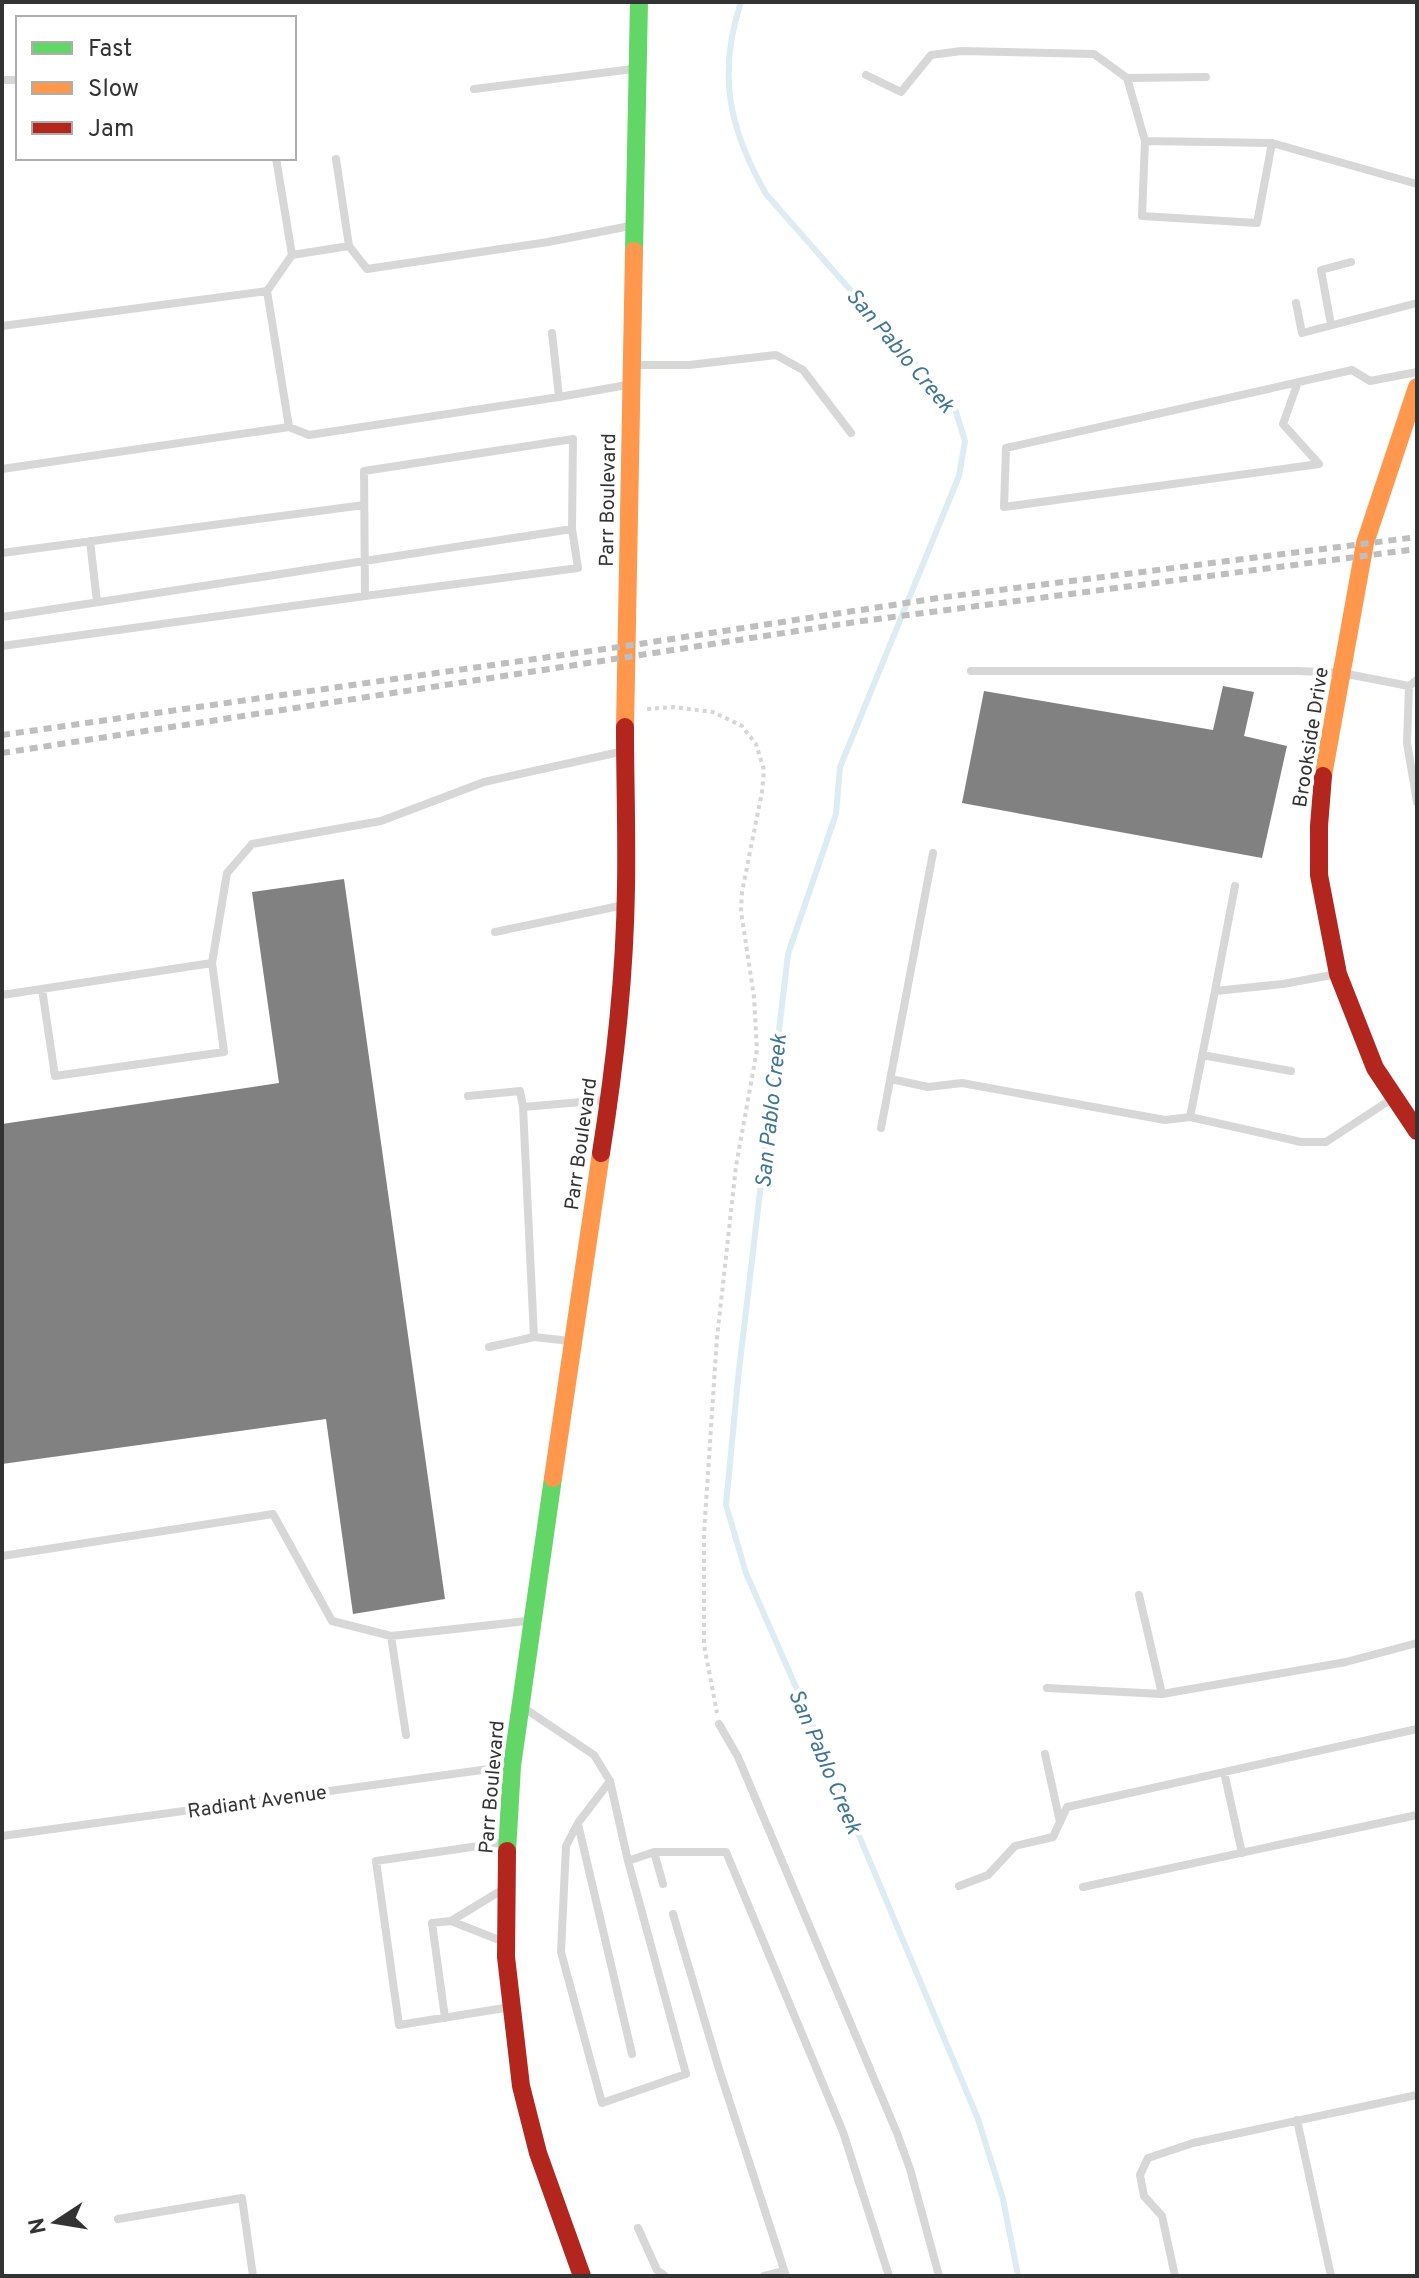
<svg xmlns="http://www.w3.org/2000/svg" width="1419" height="2278" font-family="Overpass,sans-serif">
  <rect width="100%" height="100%" fill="#fff"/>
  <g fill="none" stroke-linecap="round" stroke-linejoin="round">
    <path stroke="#ddebf3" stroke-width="6" d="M741,2c-24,72 -12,127 25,192l189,215 10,32 -6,35 -119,291 -4,47 -48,140 -50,425 -12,126 20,68 67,153 165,393 25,80 15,77"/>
  </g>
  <path fill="#818181" d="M1223,686l31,6 -10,44 43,10 -25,112 -300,-55 22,-112 229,39z
    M344,879l101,720 -92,15 -27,-195 -324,45v-340l277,-41 -27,-191z"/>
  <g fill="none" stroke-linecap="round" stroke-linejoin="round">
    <path stroke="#d6d6d6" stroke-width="4" stroke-dasharray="4 4" stroke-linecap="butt" d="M647,709l26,-2 40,5 29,14 14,18 8,26 -2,22 -20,100 -1,19 13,86 3,53 -21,116 -19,172 -13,195v112l13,68"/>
    <path stroke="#d7d7d7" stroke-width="8" d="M866,75l35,17 30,-37 30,-4 133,3 33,24 18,63 127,2 145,41
      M1127,78l79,-1
      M2,80h16
      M474,89l159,-20
      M1145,141l-3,75 115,7 15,-80
      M276,158l16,97 -25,36 22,136 20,8 250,-38 68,-12
      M336,159l13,87
      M292,255l57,-9 18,23 181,-27 82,-16
      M1296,303l6,30 115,-30
      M1331,325l-10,-55 30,-8
      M2,326l265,-35
      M552,333l7,64
      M633,365h56l87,-10 27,15 48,63
      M1298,382l-15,42 36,40 -315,43 2,-59 346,-78 18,11 47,-9
      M2,469l287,-42
      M90,541l7,61
      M2,553l362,-48
      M2,617c190,-29 380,-59 570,-88l1,-90 -209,32 1,125 213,-28 -6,-39
      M2,646l363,-50
      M971,671h327l44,2 67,13 8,-6
      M1409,686l-2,57 10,59
      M495,932l129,-27
      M1337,974l-54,10 -68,7 -25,126 111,25h25l67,-44
      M42,989l13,87 169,-24 -12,-89
      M1215,991l20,-105
      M2,995l210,-32 15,-90 25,-29 129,-23 103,-39 140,-31
      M1202,1055l89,16
      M891,1079l37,8 34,-4 203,37 25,-3
      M468,1096l52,-5 3,16
      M881,1128l52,-275
      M534,1337l-11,-230 82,-7
      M489,1347l45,-10 36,4
      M2,1556l271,-42 59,107 59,15 136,-15
      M1139,1595l23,99
      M391,1636l15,99
      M1047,1688l115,6 184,-32 71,-19
      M524,1708l70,47 16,26 18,80 58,213 -84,29 -41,-151 5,-106 12,-23 32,-42
      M719,1724l19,33 159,376 13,36 29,107
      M1045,1754l15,68
      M1224,1772l18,81
      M578,1824l54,230
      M2,1836l509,-70
      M506,1842l-130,19 23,164 112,-18
      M654,1852l9,32
      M628,1861l26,-9h72l117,280 46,144
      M959,1886l29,-11 27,-29 38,-9 14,-30 350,-78
      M1083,1887l334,-72
      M673,1914l46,155 67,207
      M451,1921l51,-31
      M445,2018l-13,-95 19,-2 53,21
      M1297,2120l34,156
      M118,2219l124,-21 11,78
      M638,2228l19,42 8,6
      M764,2276l20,-5
      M1175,2276l-13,-60 -18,-20 -4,-21 8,-17 45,-15 224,-48"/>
    <path stroke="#63d668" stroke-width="18" d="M634,251l5,-249
      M507,1851l5,-85 41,-288"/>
    <path stroke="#ff974d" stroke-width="18" d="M625,727l9,-476
      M1323,776l42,-233 52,-156
      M553,1478l48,-325"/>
    <path stroke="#b3261e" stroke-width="18" d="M1323,776l-4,50v49l19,99 37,94 42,63
      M601,1153c14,-88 24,-178 25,-267 1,-53 -1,-106 -1,-159
      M507,1851l-1,106 15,129 17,67 44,123"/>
    <path stroke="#bebebe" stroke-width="6" stroke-dasharray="8 6" stroke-linecap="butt" d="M2,735l624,-89 319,-49 472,-60
      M2,753l860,-132 555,-72"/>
  </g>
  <g text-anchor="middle" stroke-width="8" stroke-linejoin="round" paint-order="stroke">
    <g font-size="20" fill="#333" stroke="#fff">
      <text transform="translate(607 500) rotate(-89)" y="7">Parr Boulevard</text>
      <text transform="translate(1310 737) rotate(-81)" y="7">Brookside Drive</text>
      <text transform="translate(580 1144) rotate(-82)" y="7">Parr Boulevard</text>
      <text transform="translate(491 1787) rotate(-85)" y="7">Parr Boulevard</text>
      <text transform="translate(257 1801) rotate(-8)" y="7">Radiant Avenue</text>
    </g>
    <g font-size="22" font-style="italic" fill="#3f7597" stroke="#fff">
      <text transform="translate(901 350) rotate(50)" y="8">San Pablo Creek</text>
      <text transform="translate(770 1111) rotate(-84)" y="8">San Pablo Creek</text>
      <text transform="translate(826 1761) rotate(67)" y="8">San Pablo Creek</text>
    </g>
  </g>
  <rect width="1419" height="2278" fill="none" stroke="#333333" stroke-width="8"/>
  <rect x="16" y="16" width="280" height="144" fill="#ffffff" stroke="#adadad" stroke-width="2"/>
  <rect x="32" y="42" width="40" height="12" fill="#63d668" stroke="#adadad" stroke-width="2"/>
  <text x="88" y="56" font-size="24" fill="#333333">Fast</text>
  <rect x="32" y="82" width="40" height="12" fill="#ff974d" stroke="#adadad" stroke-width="2"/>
  <text x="88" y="96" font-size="24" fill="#333333">Slow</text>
  <rect x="32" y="122" width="40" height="12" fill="#b3261e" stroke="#adadad" stroke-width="2"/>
  <text x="88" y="136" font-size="24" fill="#333333">Jam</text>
  <g transform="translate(56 2222) rotate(258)" stroke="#ffffff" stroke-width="6" paint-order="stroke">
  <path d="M0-6L14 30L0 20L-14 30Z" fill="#333333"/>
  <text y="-12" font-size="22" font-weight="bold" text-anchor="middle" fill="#333333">N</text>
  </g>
</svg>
